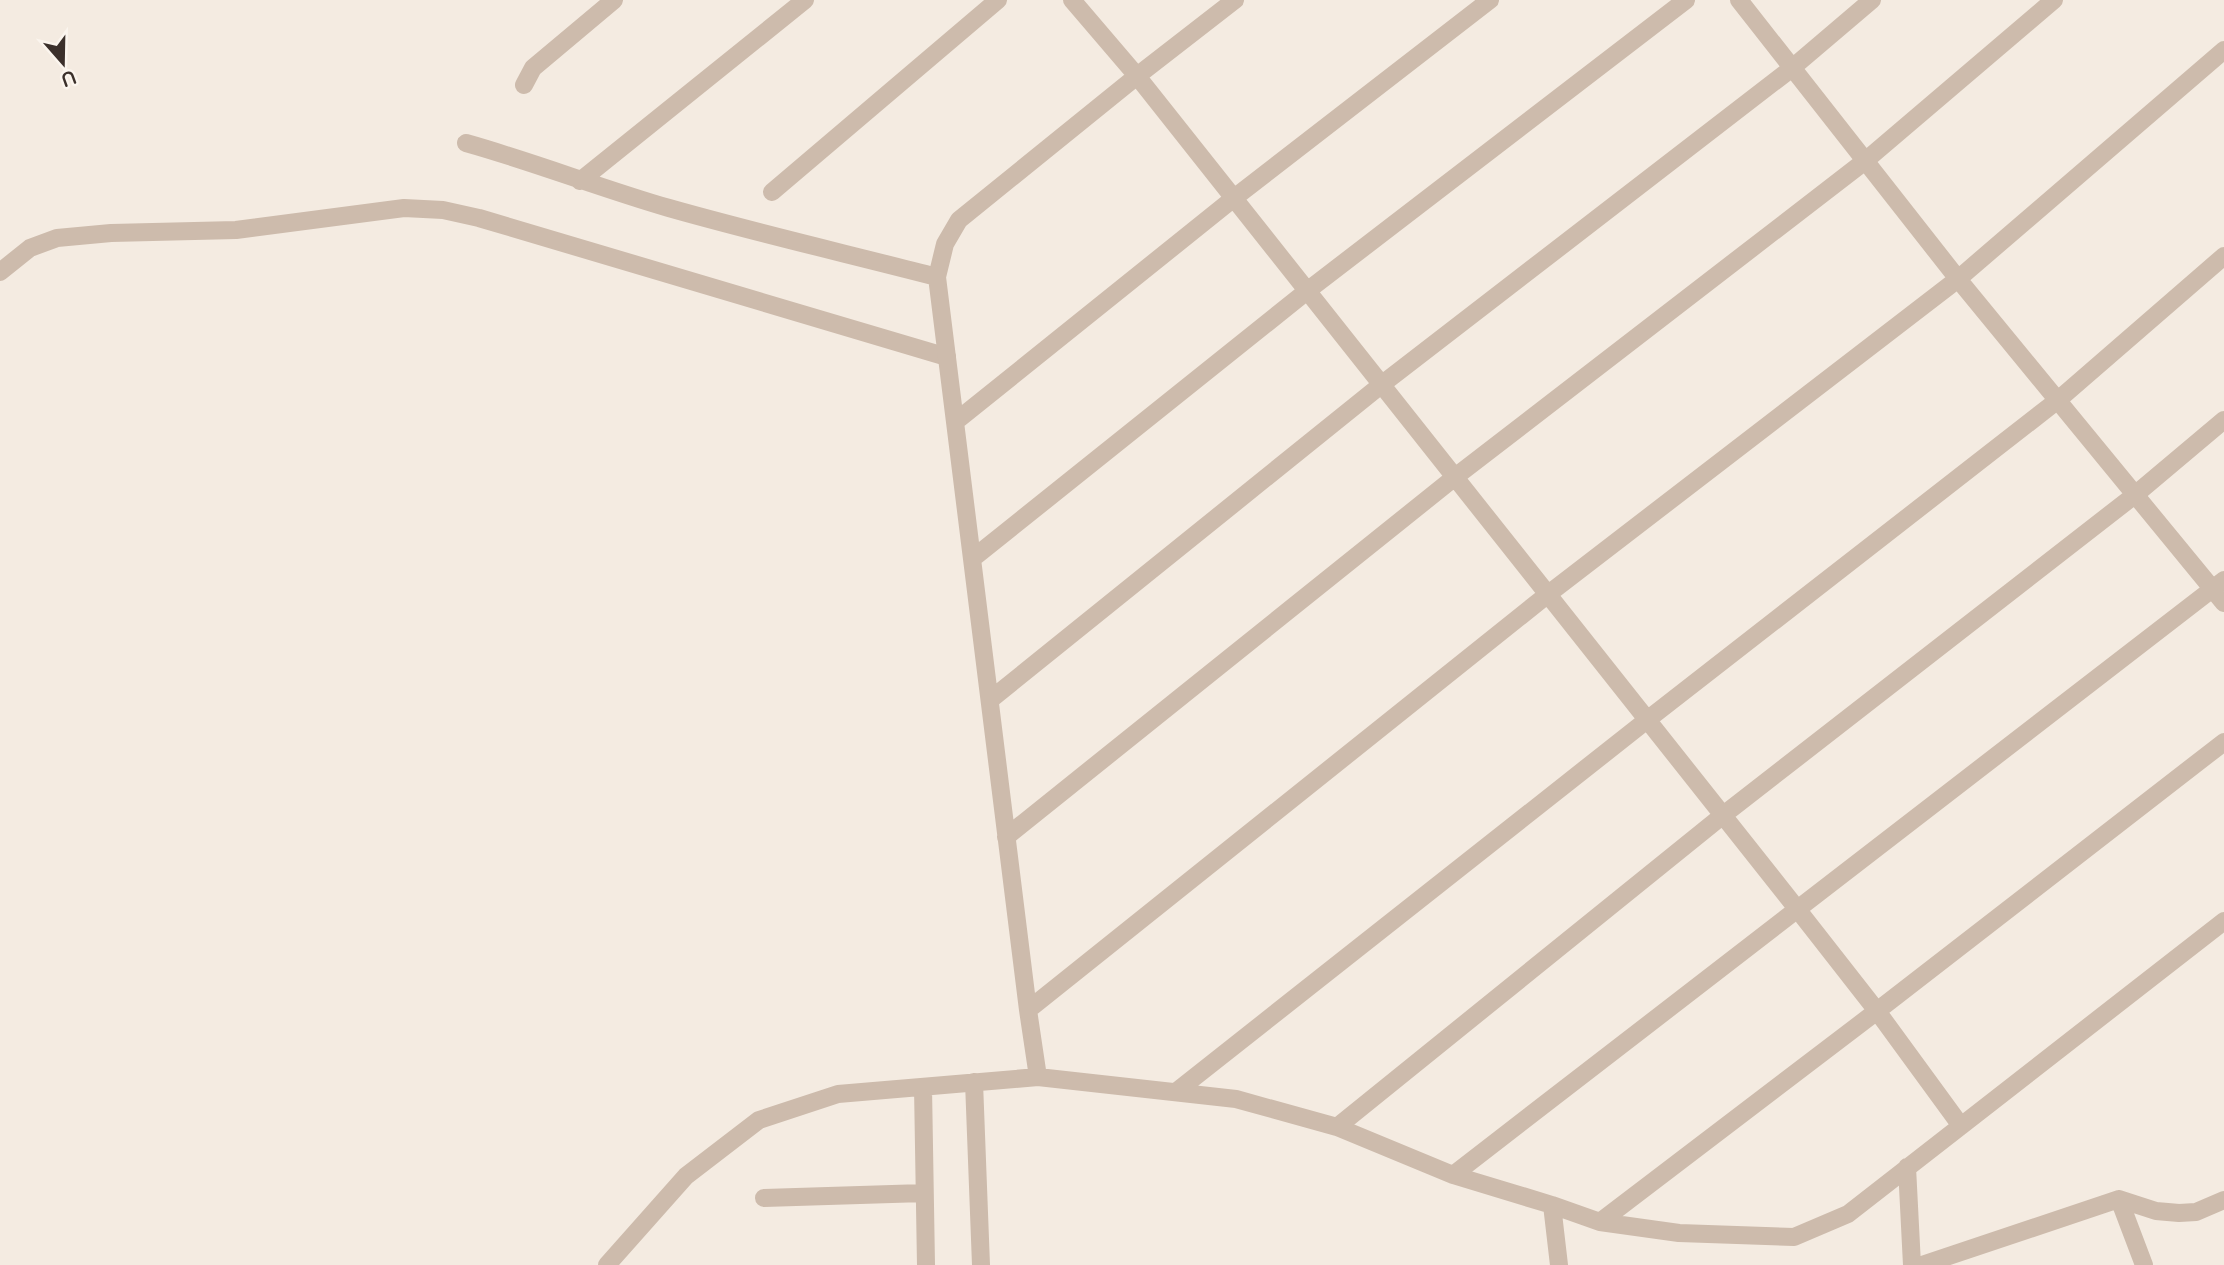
<svg xmlns="http://www.w3.org/2000/svg" width="2224" height="1265" font-family="'Varela Round',sans-serif">
  <rect width="100%" height="100%" fill="#f4ebe1"/>
  <g fill="none" stroke-linecap="round" stroke-linejoin="round">
    <path stroke="#cdbbac" stroke-width="18" d="M0,272l30,-24 27,-10 54,-5 125,-3 168,-22 39,2 36,8 468,139"/>
    <path stroke="#cdbbac" stroke-width="18" d="M1072,0l65,76 661,834 79,101 84,115
      M1739,0l219,279 266,324
      M524,85l9,-17 81,-68
      M466,143c68,19 134,45 203,65 88,25 179,46 268,69l91,733 10,67
      M580,181l225,-181
      M772,192l226,-192
      M937,277l8,-33 14,-24 178,-144 98,-76
      M955,422l279,-224 256,-198
      M972,559l335,-268 379,-291
      M990,700l391,-315 411,-317 80,-68
      M1006,837l449,-360 410,-316 189,-161
      M1028,1010l519,-415 411,-316 266,-229
      M974,1082l7,183
      M923,1087l3,178
      M1177,1091l470,-371 411,-320 166,-144
      M1337,1127l385,-311 414,-322 88,-74
      M1907,1167l5,98
      M1453,1175l771,-595
      M764,1198l160,-5
      M2119,1199l25,66
      M1552,1205l7,60
      M1600,1222l277,-211 347,-269
      M607,1265l79,-89 73,-56 79,-26 200,-17 198,22 101,28 116,48 99,30 48,17 79,11 115,4 54,-23 376,-293
      M1922,1265l197,-66 37,12 23,2 17,-1 28,-12"/>
  </g>
  <g transform="translate(63 63) rotate(160)" stroke="#fbf5ee" stroke-width="5" paint-order="stroke">
  <path d="M0-5L12 26L0 18L-12 26Z" fill="#3b302b"/>
  <text y="-10" font-size="19" font-weight="bold" text-anchor="middle" fill="#3b302b">U</text>
  </g>
</svg>
